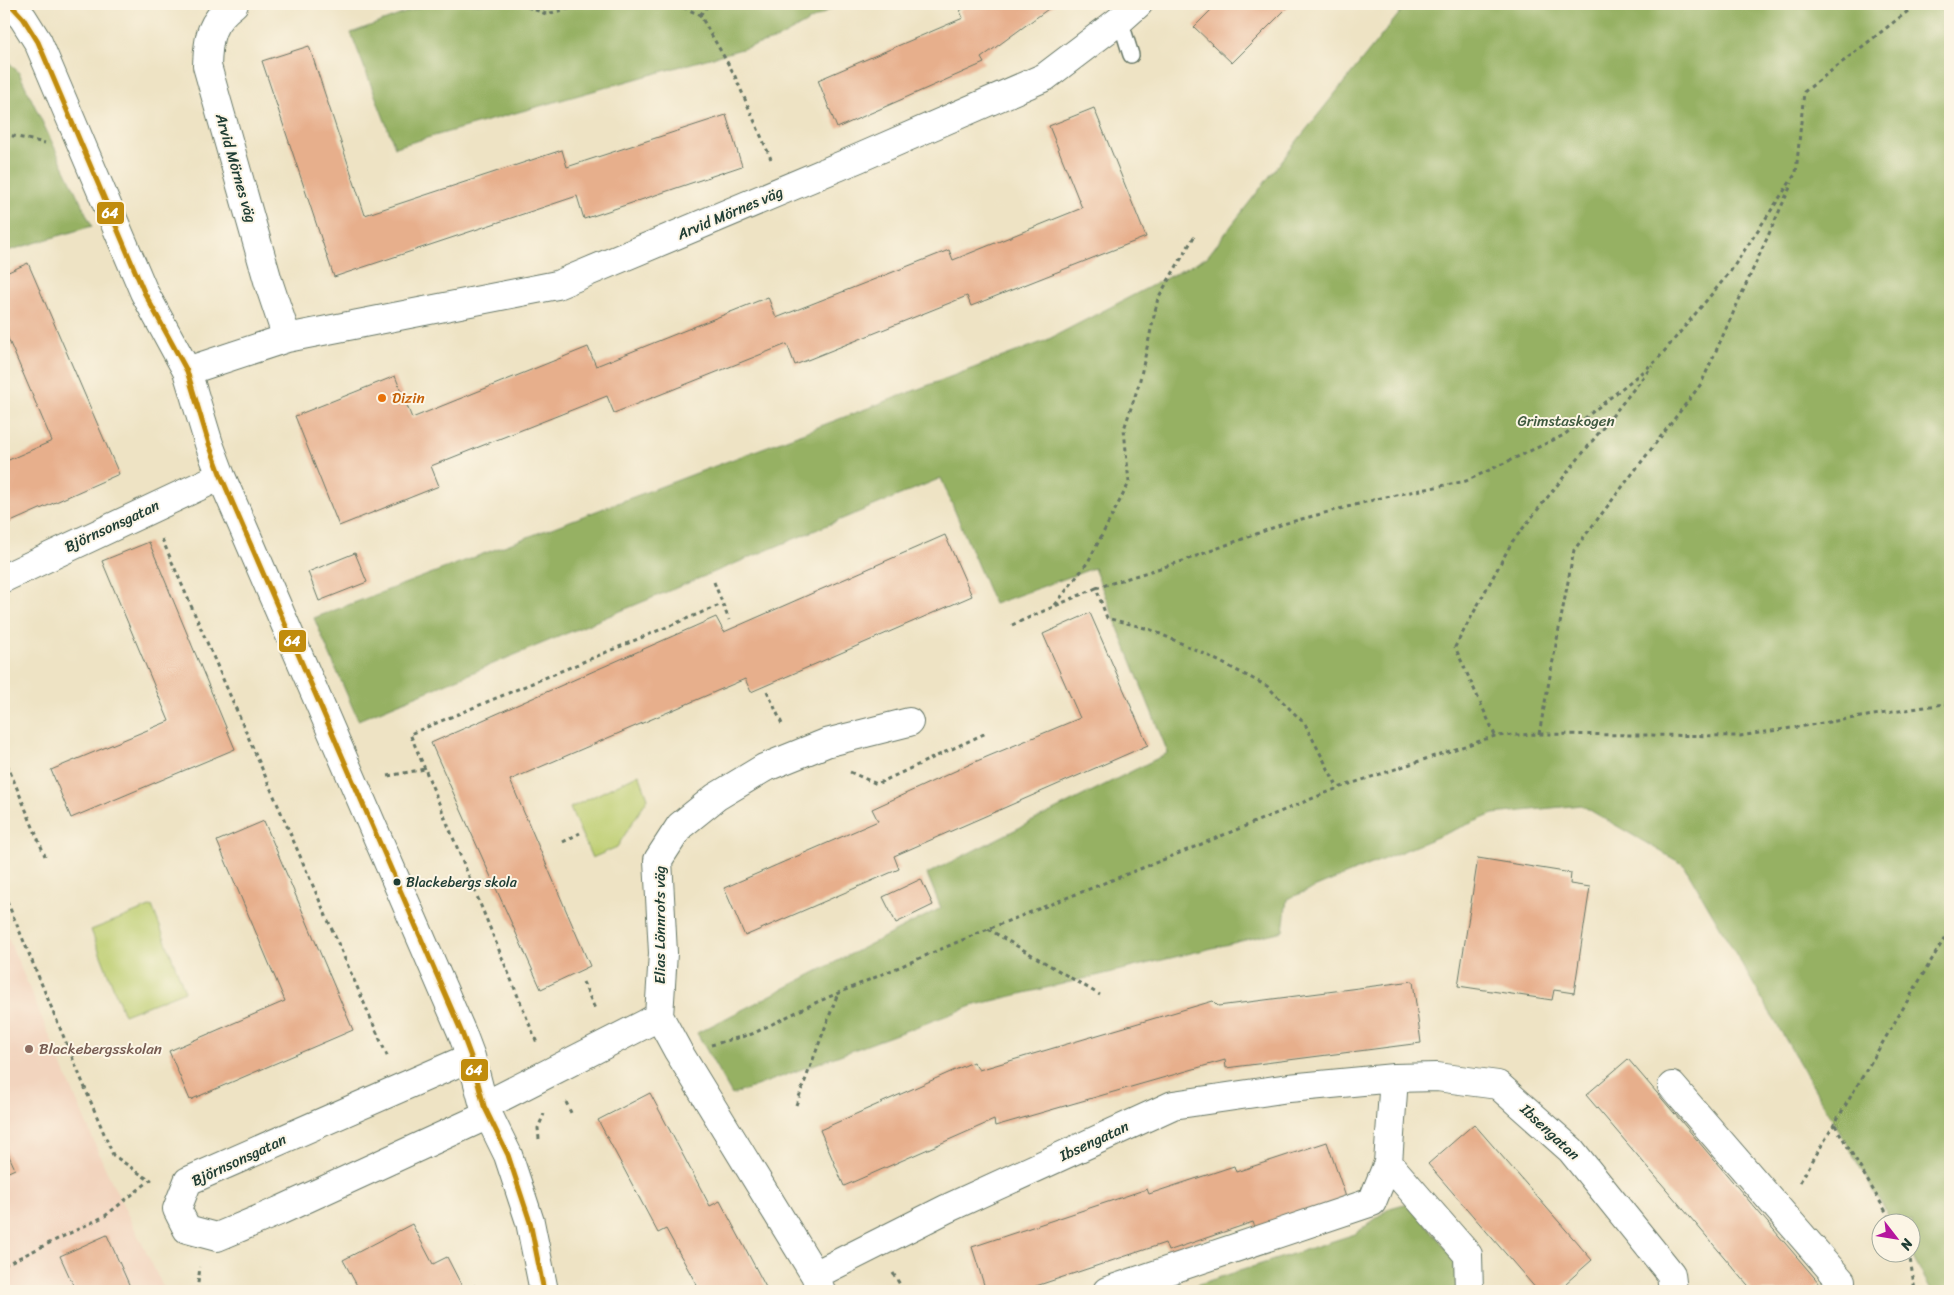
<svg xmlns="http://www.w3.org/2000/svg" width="1954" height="1295" font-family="Sriracha,sans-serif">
  <rect width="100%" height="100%" fill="#fcf5e5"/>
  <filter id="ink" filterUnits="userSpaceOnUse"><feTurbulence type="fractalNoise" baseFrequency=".02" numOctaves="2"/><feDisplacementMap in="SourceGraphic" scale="10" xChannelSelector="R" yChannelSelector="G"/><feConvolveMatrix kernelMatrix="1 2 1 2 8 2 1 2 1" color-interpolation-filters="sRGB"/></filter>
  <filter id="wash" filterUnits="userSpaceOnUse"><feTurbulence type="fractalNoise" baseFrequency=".0096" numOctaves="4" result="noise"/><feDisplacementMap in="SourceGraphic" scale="20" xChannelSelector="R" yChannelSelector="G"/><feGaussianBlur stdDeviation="1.12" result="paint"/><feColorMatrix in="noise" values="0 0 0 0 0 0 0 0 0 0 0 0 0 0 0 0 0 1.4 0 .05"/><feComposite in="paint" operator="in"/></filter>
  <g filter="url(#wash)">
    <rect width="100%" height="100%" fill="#eee3c4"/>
    <path fill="#f2d4be" d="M4,928l102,242 59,121h-161z"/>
    <path fill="#bdce71" stroke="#6e8652" d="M639,774l9,24 -31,49 -25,11 -22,-50z
      M152,906l33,85 -61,24 -33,-85z"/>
    <path fill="#96b163" stroke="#5a774c" d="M429,4h411l-63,35 -382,108 -44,-114z
      M1407,4h543v1287h-18l-22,-38 2,-1v-30h-20l-208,-357 -103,-60 -88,9 -206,85 -4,32 -308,74 -243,90 -35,-62 244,-125 -14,-34 241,-121 -74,-185 -100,36 -53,-126 -583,242 -44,-102 731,-277 162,-84 90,-116z
      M4,57l15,16 73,153 -88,26z
      M1408,1203l48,57 1,31h-280l178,-57 35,-26z"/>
    <g id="blocks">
      <path fill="#e7af8c" d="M969,4h86l-74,54 3,5 -147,65 -19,-48 145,-62 -3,-7z
        M1217,4h74l-59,59 -38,-36z
        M309,46l56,169 197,-65 5,17 159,-52 16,51 -158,53 -7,-23 -243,81 -72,-216z
        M1094,108l52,129 -175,69 -4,-10 -172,69 -8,-21 -173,69 -7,-17 -176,70 8,20 -100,40 -44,-110 100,-40 17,42 176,-71 8,19 172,-69 8,21 173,-68 4,10 129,-52 -33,-82z
        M28,263l91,211 -115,51v-63l48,-21 -48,-112v-55z
        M945,535l27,61 -221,96 -6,-13 -235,101 80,186 -49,23 -110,-246 285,-126 8,15z
        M149,542l86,207 -164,69 -20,-48 118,-49 -67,-160z
        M355,553l12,29 -48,19 -11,-29z
        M1090,613l58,132 -254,111 5,13 -154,67 -21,-48 154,-67 -6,-12 105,-48 103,-43 -37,-84z
        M264,821l89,209 -163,70 -21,-49 116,-50 -68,-160z
        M1478,858l93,15 -1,11 20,3 -16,106 -20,-3 -2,10 -94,-14z
        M921,879l12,26 -37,18 -13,-26z
        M1413,981l8,62 -195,25 -1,-8 -230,66 -1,-6 -150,66 -24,-56 153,-68 6,8 234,-69 5,5z
        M1628,1059l192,225 -9,7h-58l-167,-196z
        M650,1093l60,113 10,-5 48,90h-68l-34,-62 -8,4 -60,-113z
        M1474,1124l118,136 -35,31h-19l-110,-127z
        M1327,1142l20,58 -91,30 -3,-8 -85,29 -3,-8 -144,48h-35l-14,-44 175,-58 2,5 85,-28 2,6z
        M4,1145l11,24 -11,5z
        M412,1224l21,40 14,-7 17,33 11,-5 3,6h-118l-17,-31z
        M107,1235l25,56h-56l-16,-35z"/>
    </g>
  </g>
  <g filter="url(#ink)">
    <use href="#blocks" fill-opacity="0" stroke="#677766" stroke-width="1"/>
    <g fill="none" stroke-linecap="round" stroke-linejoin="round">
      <g stroke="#677766" stroke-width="18">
        <path id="lane" d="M1120,20l11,35"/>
      </g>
      <g stroke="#677766" stroke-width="30">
        <path id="street" d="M10,4l13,14 15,24 106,250 43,79 22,73 12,32 241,557 9,24 13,49 24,49 22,67 14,69
          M234,4c-24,18 -26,33 -27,62l61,215 19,57
          M187,371l100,-33 270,-53 302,-127 186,-81 75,-57 18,-16
          M4,578l217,-102
          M659,1016l19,35 137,224 6,16
          M471,1057l-283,124 -11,28 10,20 30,8 62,-26 209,-96
          M1672,1086l169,195 -2,10
          M484,1106l163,-83 12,-7 4,-63 -5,-93 22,-34 36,-29 48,-29 62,-25 83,-21
          M1388,1163l80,92 1,36
          M815,1275l131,-66 227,-104 116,-17 105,-10 43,-1 61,8 73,65 100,124 2,17
          M1107,1291l265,-89 16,-39 6,-85"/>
      </g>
      <path stroke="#677766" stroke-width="3" stroke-dasharray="4 4" stroke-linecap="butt" d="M520,4l26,10 44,-10
        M676,4l24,11 34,59 37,85
        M700,15l9,-11
        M4,134l41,9
        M162,539l226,519
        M714,582l15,38
        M1096,588l87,-27 100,-37 98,-26 85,-17 98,-46 93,-75 73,-88 66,-99 8,-81 113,-88
        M1055,605l33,-43 41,-79 -5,-54 15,-45 19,-86 37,-63
        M1012,625l84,-37 11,30 42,11 54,24 64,33 38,38 33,64
        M767,691l15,33
        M1539,734l35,-184 127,-166 91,-201
        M1495,735l-40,-88 57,-105 140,-176
        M4,757l41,99
        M425,769l-15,-35 312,-130
        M850,772l27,12 109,-51
        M388,776l37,-7 112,274
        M563,842l17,-9
        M4,894l109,261 36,25
        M988,929l112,66
        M583,982l13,29
        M711,1045l41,-11 63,-31 173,-74 177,-70 173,-71 157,-52 44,-2 201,2 210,-33
        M566,1102l6,13
        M796,1105l42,-112
        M1835,1125l57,97
        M539,1139l-1,-11 6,-14
        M1800,1182l150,-253
        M1909,1252l6,39
        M4,1265l101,-49 48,-38
        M893,1273l11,18
        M197,1291l3,-24"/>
      <use href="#lane" stroke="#fff" stroke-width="15"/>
      <use href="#street" stroke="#fff" stroke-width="28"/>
      <g stroke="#fcf5e5" stroke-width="9">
        <path id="bus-1" d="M10,4l13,14 15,24 106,250 43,79 22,73 12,32 241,557 9,24 13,49 24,49 22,67 14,69"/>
      </g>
      <use href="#bus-1" stroke="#c18c0d" stroke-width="5"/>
    </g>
  </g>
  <circle fill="#e8710a" stroke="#fcf5e5" stroke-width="2" cx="382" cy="398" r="5"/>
  <circle fill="#1f3d34" stroke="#fcf5e5" stroke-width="2" cx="397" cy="882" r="4.5"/>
  <circle fill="#8d6e63" stroke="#fcf5e5" stroke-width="2" cx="29" cy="1049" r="5"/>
  <g text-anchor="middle" stroke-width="4" stroke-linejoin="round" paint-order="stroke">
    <g font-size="14" fill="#1f3d34" stroke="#fcf5e5" text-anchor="start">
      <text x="406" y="887">Blackebergs skola</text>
    </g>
    <g font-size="15" fill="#1f3d34" stroke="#fcf5e5">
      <text transform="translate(236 168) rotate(74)" y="5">Arvid Mörnes väg</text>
      <text transform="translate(730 213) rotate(-23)" y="5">Arvid Mörnes väg</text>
      <text transform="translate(112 526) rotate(-25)" y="5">Björnsonsgatan</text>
      <text transform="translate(660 925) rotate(-90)" y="5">Elias Lönnrots väg</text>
      <text transform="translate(1550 1132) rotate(43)" y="5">Ibsengatan</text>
      <text transform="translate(1094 1141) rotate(-25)" y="5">Ibsengatan</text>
      <text transform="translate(239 1160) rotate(-25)" y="5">Björnsonsgatan</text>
    </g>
    <g font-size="15" fill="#c56008" stroke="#fcf5e5" text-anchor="start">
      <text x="392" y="403">Dizin</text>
    </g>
    <g font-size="15" fill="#3f5a40" stroke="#fcf5e5">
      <text x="1566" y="426">Grimstaskogen</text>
    </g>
    <g font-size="15" fill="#785e54" stroke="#fcf5e5" text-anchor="start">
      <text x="39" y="1054">Blackebergsskolan</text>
    </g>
  </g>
  <g stroke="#fcf5e5" stroke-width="2">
    <rect x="96" y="201" width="29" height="24" rx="5" fill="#c18c0d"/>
    <rect x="278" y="629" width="29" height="24" rx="5" fill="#c18c0d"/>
    <rect x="460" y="1058" width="29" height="24" rx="5" fill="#c18c0d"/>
  </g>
  <g font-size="14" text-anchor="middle" font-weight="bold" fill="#fff">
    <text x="110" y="218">64</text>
    <text x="292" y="646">64</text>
    <text x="474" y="1075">64</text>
  </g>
  <rect width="1954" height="1295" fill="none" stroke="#fcf5e5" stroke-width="20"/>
  <g transform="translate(1896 1238) rotate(121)"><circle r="24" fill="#fcf5e5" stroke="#a4ab9e"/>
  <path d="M0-4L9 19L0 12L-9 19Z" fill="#b5179e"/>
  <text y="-8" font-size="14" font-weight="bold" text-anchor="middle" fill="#1f3d34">N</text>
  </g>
</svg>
